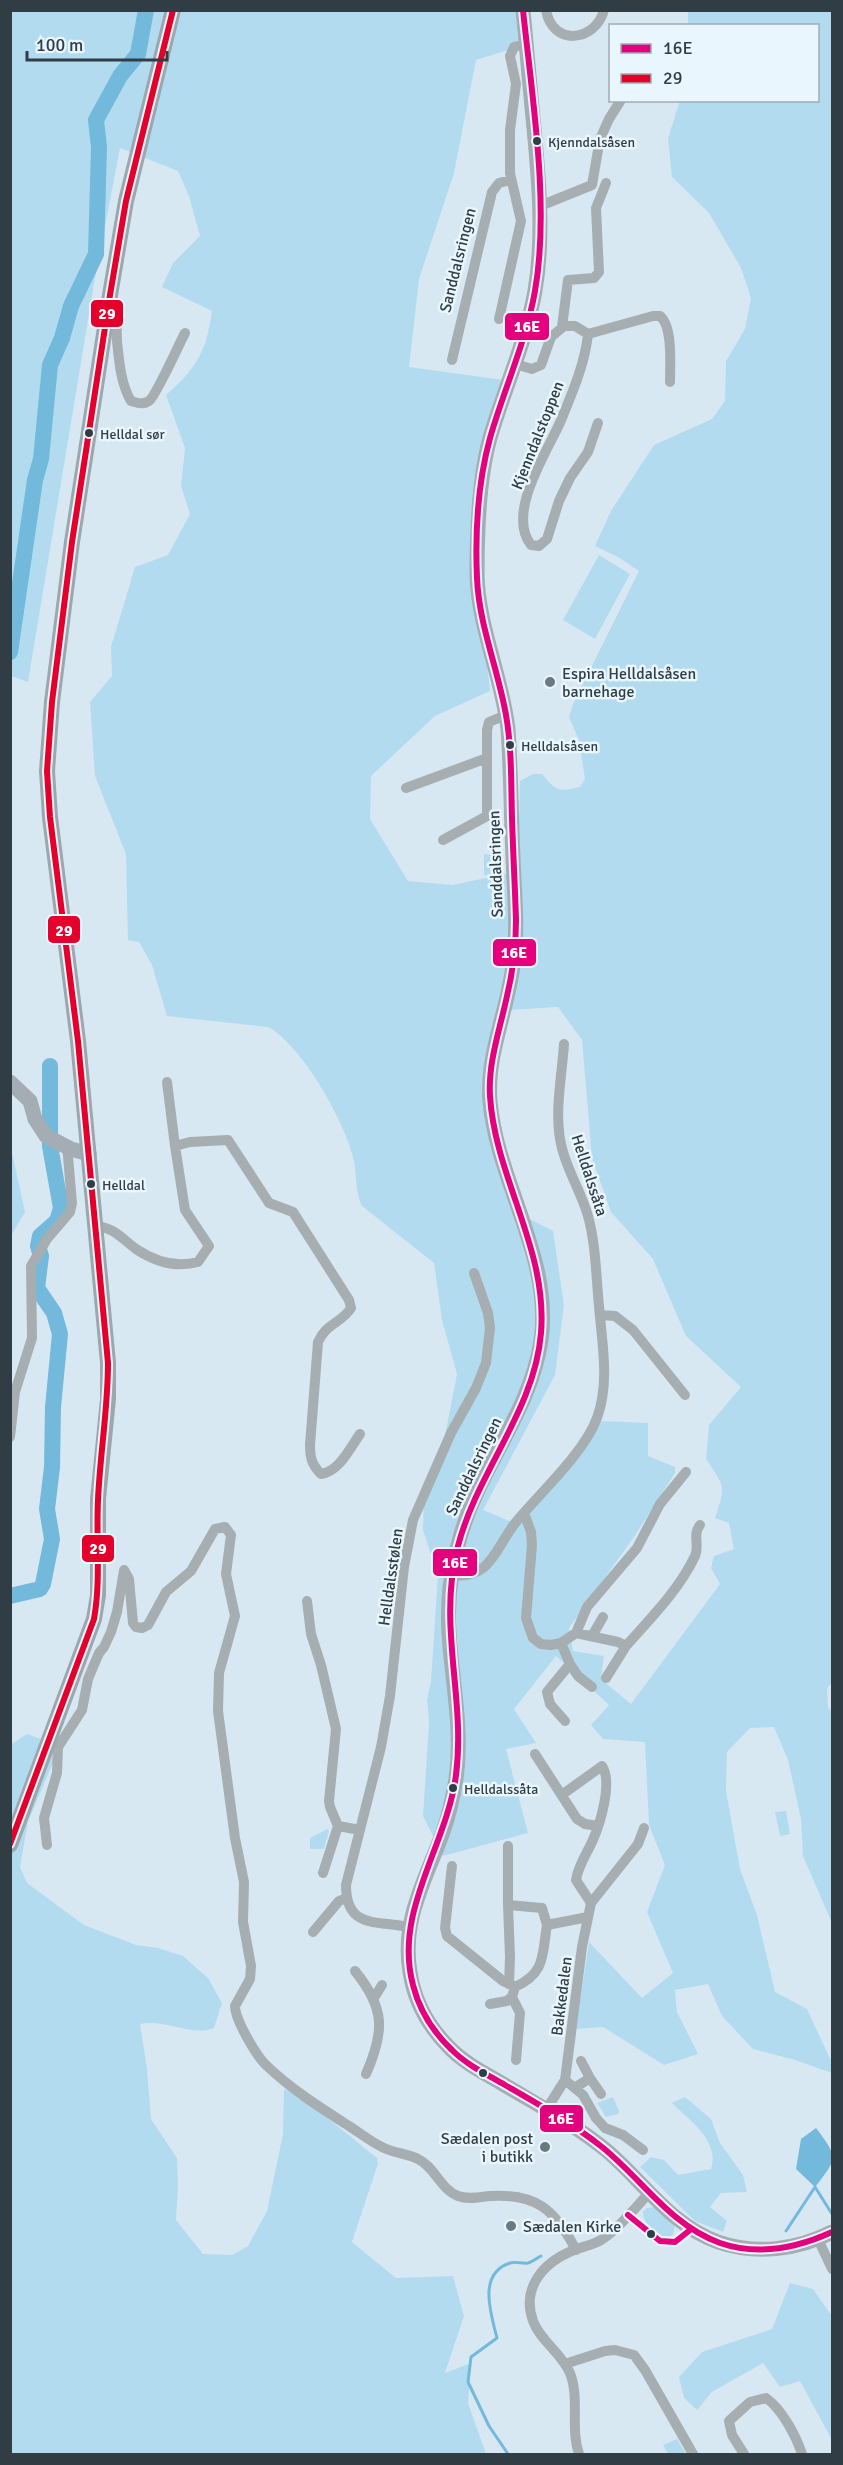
<svg xmlns="http://www.w3.org/2000/svg" width="843" height="2465" font-family="Signika,sans-serif">
  <rect width="100%" height="100%" fill="#d8e8f2"/>
  <path fill="#b3dbf0" fill-rule="evenodd" d="M11,11h505l2,36 -42,13 -22,113 -35,106 -10,88 94,13 -21,79 4,196 4,36 -55,25 -64,60 -1,43 38,62 45,4 65,-14 2,-90 13,-7h9c14,17 16,18 38,13l5,-8 -6,-39 -10,-23 4,-13 66,-133 -21,-14 -23,-11 16,-35 43,-66 58,-26 13,-18 1,-40 19,-32 6,-31 -10,-30 -32,-55 -37,-36 -4,-39 12,-37 138,-1v-74l-130,-1v-14h144v1672l-5,5 1,19 4,6v210l-29,-67 -2,-37 -13,-59 -14,-33 -24,1 -23,24 -1,39 14,78 17,46 18,77 32,17 25,54v10l-37,-13 -42,-11 -31,-33 -14,-32 -33,6 2,22 21,42 -34,11 -61,-38 -27,2 13,-87 53,56 31,-25 -26,-61 18,-47 -16,-40 -4,-83 -42,-3 -12,-14 18,-20 -53,-49 -42,53 22,34 -30,6 22,84 -85,23 -20,-40 6,-94 -2,-22 4,-19 7,-105 -15,-46 1,-40 19,-44 14,-72 -15,-54 -8,-57 -72,-57c-7,-14 -5,-29 -8,-45 -8,-38 -52,-116 -86,-134l-101,-11 -15,-51 -13,-23 -11,-2 -2,-86 -31,-78 -5,-74 22,-26 -1,-29 24,-80 33,-12 22,-41 -9,-28 4,-38 -19,-53c31,-27 40,-43 46,-84l-50,-24 11,-24 27,-27 -11,-40 -11,-25 -58,-23 -26,136 -66,398 -17,-6zM558,1007l24,33 10,118 19,54 42,47 33,77 55,51 -32,38 -3,34c19,29 20,25 9,59l14,5 5,26 -20,7 -3,12 9,16 -89,120 -30,-25 3,-23 -31,-5 -4,-23 65,-91 41,-64v-6l-27,-11v-33l-46,-2 -90,101 -29,-12 72,-135 9,-70 -11,-74 -27,-14 -39,-112 22,-95z
    M599,555l31,19 -35,65 -32,-19z
    M484,854l9,1v20h-9z
    M11,1148l14,64 -14,24h-1z
    M27,1734l33,12 -32,76 -8,45 7,16 57,42 52,20 22,3 25,8 25,22 14,25 -8,25c-23,9 -49,-9 -74,-4l7,44 4,51 26,39 1,28 -2,34 27,34 29,1 16,-9 19,-35 16,-77 1,-45 15,6 78,63 1,6 -26,78 44,36 57,-2 11,40 -19,57 26,-10 -3,40 18,51h-475l-1,-709z
    M786,1811l4,23 -10,2 -5,-24z
    M327,1829l2,2 -5,18h-14v-11z
    M613,2097l6,14 -1,3 -12,3 -9,-14z
    M685,2097l26,22 9,24 23,32 4,17 -26,1 -11,14 17,14 -4,11 -28,-11 -55,-54 11,-10 13,3 14,15 33,-6c9,-28 -21,-48 -39,-66z
    M654,2207l21,18 -2,10c-13,7 -31,-11 -30,-24l4,-3z
    M790,2283l23,6 19,27v124l-32,-59 -20,6 -17,-24 -51,29 -15,18 -13,-12 -5,-21 23,-25 70,-23z
    M677,2439l9,15h-18l-5,-9z"/>
  <path fill="#72b9dc" d="M816,2128c22,29 22,30 -1,59l-19,-18 5,-30z"/>
  <g fill="none" stroke-linecap="round" stroke-linejoin="round">
    <path stroke="#72b9dc" stroke-width="3" d="M786,2231l29,-44 17,27
      M508,2454l-19,-28 -21,-44 3,-25 26,-19c-6,-24 -20,-64 13,-75 6,-2 12,1 18,0 4,-1 9,-5 13,-7"/>
    <path stroke="#72b9dc" stroke-width="16" d="M10,652l25,-172 6,-21 9,-94 12,-27 9,-32 25,-52 3,-107 -3,-27 24,-44 18,-22 8,-44
      M10,1596l30,-7 3,-5 9,-45 -5,-30 5,-42 1,-60 7,-73 -6,-21 -17,-25 4,-32 -3,-10 2,-10 17,-15 4,-13 -11,-62v-80"/>
    <path stroke="#a7aeb2" stroke-width="10" d="M546,10c6,36 49,33 58,0
      M540,206l52,-21 8,-46 9,-20 12,-19
      M110,295c9,15 6,29 7,46 2,20 4,44 14,60 7,2 12,4 18,0 7,-5 30,-57 36,-68
      M499,319l22,-98 -11,-48v-43l6,-46 -6,-28 4,-9 12,-3
      M562,327l6,-47 26,-2 5,-6 -3,-64 10,-25
      M588,334l65,-18h7c13,10 10,50 10,66
      M452,360l40,-168 7,-9 11,-3
      M515,364l17,5 9,-4 10,-28 13,-11h11l13,8c-3,29 -15,57 -26,84 -12,30 -57,94 -31,127l8,1 8,-7 12,-38 11,-23 18,-26 10,-29
      M406,788l81,-30
      M443,840l44,-24v-86l2,-8 17,-7
      M167,1082l8,64
      M96,1226c19,2 25,12 40,23 18,12 40,19 62,13l11,-16 -24,-36 -10,-64 15,-4 38,-2 41,63 24,9 56,88 2,8c-9,15 -24,14 -33,34l-8,103c0,13 2,20 11,29 18,-2 29,-26 39,-40
      M600,1315l15,1 18,14 52,65
      M10,1437l5,-45 17,-54 -1,-72 16,-27 23,-27 2,-9 -5,-58
      M524,1513l7,19 1,13 -6,73 7,20 8,6 10,1 10,-2 15,-10 11,-26 50,-59 23,-44 26,-32
      M452,1575c39,5 43,-27 64,-53 24,-29 68,-69 81,-104 13,-35 5,-75 2,-112 -3,-30 -3,-61 -11,-90 -7,-25 -22,-47 -27,-72 -7,-32 1,-68 3,-100
      M307,1601l4,33 10,31 15,64 -7,72 1,6 8,19 22,4
      M576,1633l42,9 8,4c24,-27 53,-56 69,-90 5,-11 -3,-21 5,-31
      M592,1636l11,-19
      M561,1643l9,21 -23,28 3,12 15,17
      M570,1664l8,12 14,11
      M606,1678l20,-32
      M535,1754l42,65 8,5 13,2
      M563,1794l39,-28c11,16 -2,59 -10,76 -6,13 -14,24 -16,38l15,23
      M47,1845l-3,-27 13,-45 1,-26 24,-37 6,-31 11,-26 5,-6 7,-15 6,-20 7,-42 5,9 4,44 3,4 6,1 6,-3 18,-33 25,-21 24,-42 10,-2 6,8 -5,39 9,42 -16,57 -1,38 17,127 9,44 -1,40 8,44 -1,13 -15,27c0,14 22,51 32,60 24,23 54,42 82,60 11,7 22,16 35,22 11,5 24,6 34,11 17,8 22,30 40,37 10,4 22,1 32,0 47,-3 65,14 86,54
      M508,1846v59
      M452,1866l-7,62 2,8 56,45 12,6c31,-14 27,-32 32,-62l41,-8
      M323,1873l15,-47
      M408,1927c-30,-7 -62,3 -62,-42l35,-138 9,-51 14,-129 9,-47 38,-87 25,-45 10,-25 4,-35 -2,-15 -14,-40
      M313,1932l26,-31 7,-3
      M355,1971c30,37 30,60 11,103
      M509,1984l1,-27 -2,-52 34,3 5,17
      M515,1987l-3,10 8,16 -4,47
      M374,1998l8,-13
      M490,2004l17,-3 5,-4
      M581,2061l9,17
      M565,2080l18,15 13,23 9,10 18,7 20,15
      M576,2087l14,-9 11,16
      M546,2110l19,-30 17,-133 9,-44 47,-59 6,-16
      M818,2239l14,30
      M565,2364l40,-13 10,-1 19,5 11,15 48,84
      M579,2454c-9,-26 1,-55 -9,-81 -9,-21 -29,-31 -37,-52 -12,-34 11,-59 41,-71 10,-4 21,-5 30,-12 17,-12 31,-30 45,-45
      M744,2454l-12,-19 -3,-14 21,-19 16,-4c16,11 30,38 36,56"/>
    <path stroke="#a4adb3" stroke-width="15" d="M523,10c4,40 7,79 11,118 5,54 10,109 1,163 -9,51 -31,98 -45,147 -11,39 -13,96 -13,136 1,53 25,102 31,155 3,42 3,85 5,128 1,33 5,67 1,100 -4,49 -28,95 -24,144 7,82 63,156 51,240 -11,71 -60,125 -80,193 -10,32 -14,66 -12,99 3,50 14,96 7,146 -3,18 -7,36 -13,53 -17,47 -42,88 -33,140 4,27 17,52 36,72 14,16 34,27 52,37 36,22 75,42 108,69 37,31 64,75 112,92 38,13 79,8 114,-10
      M10,1082l20,19 5,18 11,17 25,13 18,5"/>
    <path stroke="#9ca7ad" stroke-width="16" d="M10,1845l84,-226 4,-24v-96l10,-100v-36l-30,-322 -28,-224 -3,-46 5,-69 20,-160 38,-247 16,-94 47,-191"/>
    <g stroke="#eaf6fd" stroke-width="10">
      <path id="bus-1" d="M523,10c9,87 27,196 12,281 -9,51 -31,98 -45,147 -12,44 -15,94 -13,140 2,47 21,91 29,137 6,34 5,69 6,103 1,34 3,68 4,102 0,26 -3,51 -9,76 -7,33 -19,66 -17,100 5,82 58,153 51,237 -6,77 -64,139 -83,213 -21,80 8,151 -2,229 -9,71 -63,136 -43,210 6,24 20,47 39,65 15,15 34,24 53,35 33,19 67,38 97,62 40,32 68,78 118,96 38,13 77,5 112,-11
        M628,2215l32,26 15,1 15,-12"/>
    </g>
    <g stroke="#eaf6fd" stroke-width="10">
      <path id="bus-2" d="M10,1844l84,-225c7,-39 2,-79 4,-119 2,-46 10,-91 10,-137l-30,-322 -28,-224 -3,-46 5,-69 20,-160 38,-247 16,-94 47,-191"/>
    </g>
    <use href="#bus-1" stroke="#e5007d" stroke-width="6"/>
    <use href="#bus-2" stroke="#e4002b" stroke-width="6"/>
  </g>
  <g fill="#313d44" stroke="#eaf6fd" stroke-width="2">
    <circle cx="537" cy="141" r="5"/>
    <circle cx="89" cy="433" r="5"/>
    <circle cx="510" cy="745" r="5"/>
    <circle cx="91" cy="1184" r="5"/>
    <circle cx="453" cy="1788" r="5"/>
    <circle cx="483" cy="2073" r="5"/>
    <circle cx="651" cy="2234" r="5"/>
  </g>
  <g fill="#6b7981" stroke="#eaf6fd" stroke-width="2">
    <circle cx="550" cy="682" r="6"/>
    <circle cx="545" cy="2147" r="6"/>
    <circle cx="511" cy="2226" r="6"/>
  </g>
  <g text-anchor="middle" stroke-width="5" stroke-linejoin="round" paint-order="stroke">
    <g font-size="14" fill="#313d44" stroke="#eaf6fd" text-anchor="start">
      <text x="548" y="147">Kjenndalsåsen</text>
      <text x="100" y="439">Helldal sør</text>
      <text x="521" y="751">Helldalsåsen</text>
      <text x="102" y="1190">Helldal</text>
      <text x="464" y="1794">Helldalssåta</text>
    </g>
    <g font-size="16" fill="#313d44" stroke="#eaf6fd">
      <text transform="translate(457 260) rotate(-76)" y="6">Sanddalsringen</text>
      <text transform="translate(537 435) rotate(-68)" y="6">Kjenndalstoppen</text>
      <text transform="translate(495 864) rotate(-92)" y="6">Sanddalsringen</text>
      <text transform="translate(590 1175) rotate(72)" y="6">Helldalssåta</text>
      <text transform="translate(473 1466) rotate(-64)" y="6">Sanddalsringen</text>
      <text transform="translate(390 1577) rotate(-82)" y="6">Helldalsstølen</text>
      <text transform="translate(561 1996) rotate(-83)" y="6">Bakkedalen</text>
    </g>
    <g font-size="16" fill="#313d44" stroke="#eaf6fd" text-anchor="start">
      <text x="562" y="679">Espira Helldalsåsen<tspan x="562" dy="18">barnehage</tspan></text>
      <text x="533" y="2144" text-anchor="end">Sædalen post<tspan x="533" dy="18">i butikk</tspan></text>
      <text x="523" y="2232">Sædalen Kirke</text>
    </g>
  </g>
  <g stroke="#eaf6fd" stroke-width="2">
    <rect x="90" y="299" width="34" height="29" rx="6" fill="#e4002b"/>
    <rect x="504" y="312" width="46" height="29" rx="6" fill="#e5007d"/>
    <rect x="47" y="915" width="34" height="29" rx="6" fill="#e4002b"/>
    <rect x="492" y="938" width="45" height="29" rx="6" fill="#e5007d"/>
    <rect x="81" y="1534" width="34" height="29" rx="6" fill="#e4002b"/>
    <rect x="432" y="1548" width="46" height="29" rx="6" fill="#e5007d"/>
    <rect x="539" y="2104" width="45" height="29" rx="6" fill="#e5007d"/>
  </g>
  <g font-size="16" text-anchor="middle" font-weight="bold" fill="#fff">
    <text x="107" y="319">29</text>
    <text x="527" y="332">16E</text>
    <text x="64" y="936">29</text>
    <text x="514" y="958">16E</text>
    <text x="98" y="1554">29</text>
    <text x="455" y="1568">16E</text>
    <text x="561" y="2124">16E</text>
  </g>
  <rect width="843" height="2465" fill="none" stroke="#313d44" stroke-width="24"/>
  <rect x="609" y="24" width="210" height="78" fill="#eaf6fd" stroke="#a0acb3" stroke-width="1.5"/>
  <rect x="621" y="44" width="30" height="9" fill="#e5007d" stroke="#a0acb3" stroke-width="1.5"/>
  <text x="663" y="54" font-size="18" fill="#313d44">16E</text>
  <rect x="621" y="74" width="30" height="9" fill="#e4002b" stroke="#a0acb3" stroke-width="1.5"/>
  <text x="663" y="84" font-size="18" fill="#313d44">29</text>
  <path d="M27 51v9h140v-9" fill="none" stroke="#313d44" stroke-width="3"/>
  <text x="36" y="51" font-size="18" fill="#313d44" stroke="#eaf6fd" stroke-width="4.5" paint-order="stroke">100 m</text>
</svg>
